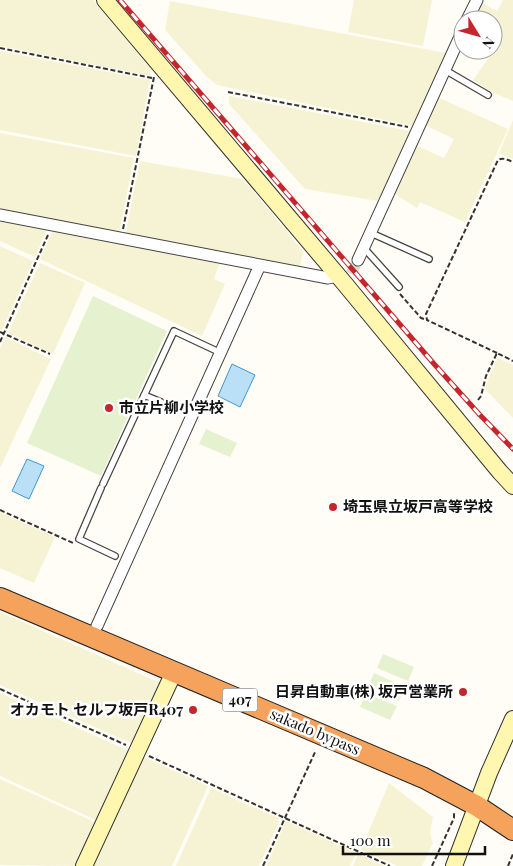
<svg xmlns="http://www.w3.org/2000/svg" width="513" height="866" font-family="'Playfair Display','Noto Sans JP',serif">
  <rect width="100%" height="100%" fill="#fffdf5"/>
  <path fill="#f6f3d4" d="M0,0h93l58,69 -1,7 -150,-30z
    M354,0h78l-9,46 -75,-14z
    M503,0h10v101l-21,-9 -19,-12 17,-24 -12,-6h15v-30h-21l8,-18 17,9z
    M170,1l276,52 -33,73 -196,-41 -10,-8 -42,-47z
    M0,51l150,29 -14,76 -136,-26z
    M229,96l181,35 -32,70 -73,-12 -76,-85z
    M437,97l71,32 -43,93 -45,-20 -3,6 -24,-15 22,-48 29,13 10,-19 -29,-14z
    M513,120v39l-14,-6z
    M0,133l134,25 -15,76 -119,-23z
    M140,161l103,18 60,72 -3,17 -175,-33z
    M0,220l47,9 -12,28 -35,-16z
    M53,230l167,32 -6,17 11,5 -23,52 -162,-77z
    M0,246l33,15 -31,69 -2,-1z
    M40,263l45,20 -32,71 -45,-21z
    M5,337l46,22 -51,109v-119z
    M498,358l15,7v53l-28,-29 5,-15z
    M0,512l55,25 -21,46 -34,-15z
    M0,612l158,70 1,2 -26,60 -133,-59z
    M0,693l129,58 -31,70 -98,-45z
    M139,755l69,31 -36,80h-83z
    M0,779l97,44 -20,43 -77,-1z
    M389,783l44,34 -3,16 3,10 -11,23h-24l-37,-16z
    M211,788l67,30 1,4 -20,44h-83z
    M286,821l70,32 -6,13h-84z
    M358,854l27,12h-32z"/>
  <path fill="#e6f2cf" d="M93,296l74,35 -66,145 -74,-33z
    M206,429l31,14 -7,14 -31,-13z
    M383,654l31,13 -6,14 -31,-13z
    M374,673l31,14 -6,14 -31,-14z
    M366,693l31,13 -7,14 -30,-13z"/>
  <path fill="#b9e0f7" stroke="#3f96cf" d="M232,364l23,11 -15,32 -22,-11z
    M27,459l17,7 -15,33 -17,-8z"/>
  <g fill="none" stroke-linecap="round" stroke-linejoin="round">
    <path stroke="#dbdad3" stroke-width="11" stroke-dasharray="11 5.5" stroke-linecap="butt" d="M351,274l7,-14"/>
    <g stroke="#444" stroke-width="8">
      <path id="lane" d="M445,70l43,25
        M371,233l58,26
        M364,248l35,39
        M144,395l17,7
        M103,484l71,-153 47,22
        M101,488l-22,51 36,17"/>
    </g>
    <g stroke="#444" stroke-width="13">
      <path id="street" d="M467,20l10,-20
        M0,215l328,63 10,-2
        M358,260l105,-230
        M97,626l163,-361"/>
    </g>
    <g stroke="#333" stroke-width="18">
      <path id="secondary" d="M105,0l240,284 155,188 13,14
        M84,866l90,-194
        M454,866l35,-93 24,-54"/>
    </g>
    <g stroke="#222" stroke-width="22">
      <path id="highway" d="M0,598l424,180 53,28 36,24"/>
    </g>
    <path stroke="#333" stroke-width="2" stroke-dasharray="5 2.5" stroke-linecap="butt" d="M0,48l152,30
      M228,92l180,35
      M123,229l31,-152
      M400,294l21,24 6,2
      M0,332l50,22
      M0,342l48,-107
      M497,353l-70,-33 -1,-6 72,-154c5,-3 10,0 15,2
      M478,400l3,-4 5,-20 11,-23 16,8
      M0,510l73,33
      M0,689l126,56
      M149,756l241,110
      M263,866l53,-116
      M432,866l22,-48v-7
      M508,866l5,-12"/>
    <use href="#lane" stroke="#fff" stroke-width="5.5"/>
    <use href="#street" stroke="#fff" stroke-width="11"/>
    <use href="#secondary" stroke="#fff6b0" stroke-width="16"/>
    <use href="#highway" stroke="#f5a25d" stroke-width="20"/>
    <g stroke="#c4262e" stroke-width="5">
      <path id="rail" d="M120,0l315,365 45,50 33,34"/>
    </g>
    <use href="#rail" stroke="#fff" stroke-width="3" stroke-dasharray="9" stroke-linecap="butt"/>
  </g>
  <g fill="#c4262e" stroke="#fff" stroke-width="2">
    <circle cx="109" cy="408" r="5"/>
    <circle cx="333" cy="507" r="5"/>
    <circle cx="463" cy="692" r="5"/>
    <circle cx="193" cy="710" r="5"/>
  </g>
  <g text-anchor="middle" stroke-width="5" stroke-linejoin="round" paint-order="stroke">
    <rect fill="#fff" stroke="#585858" stroke-width="1" x="222.5" y="688.5" width="35" height="23" rx="4"/>
    <g font-size="14" font-weight="bold" fill="#111">
      <text x="240" y="705">407</text>
    </g>
    <g font-size="15" font-weight="bold" fill="#111" stroke="#fff" text-anchor="start">
      <text x="119" y="413">市立片柳小学校</text>
      <text x="343" y="512">埼玉県立坂戸高等学校</text>
      <text x="453" y="697" text-anchor="end">日昇自動車(株) 坂戸営業所</text>
      <text x="183" y="715" text-anchor="end">オカモト セルフ坂戸R407</text>
    </g>
    <g font-size="15" fill="#111" stroke="#fff">
      <text transform="translate(315 732) rotate(23)" y="5">sakado bypass</text>
    </g>
  </g>
  <g transform="translate(478 35) rotate(127)"><circle r="24" fill="#ffffff" stroke="#a0a0a0"/>
  <path d="M0-4L9 19L0 12L-9 19Z" fill="#c4262e"/>
  <text y="-8" font-size="14" font-weight="bold" text-anchor="middle" fill="#111111">N</text>
  </g>
  <path d="M343 846v8h142v-8" fill="none" stroke="#111111" stroke-width="2.5"/>
  <text x="350" y="846" font-size="15" fill="#111111" stroke="#ffffff" stroke-width="4" paint-order="stroke">100 m</text>
</svg>
